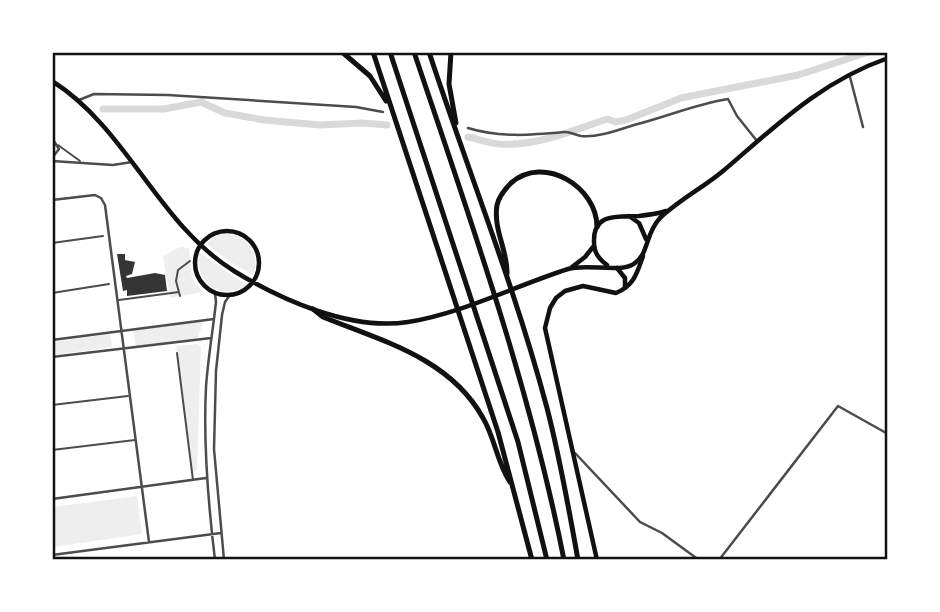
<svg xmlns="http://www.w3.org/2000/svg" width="940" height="612" font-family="Jost,sans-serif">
  <rect width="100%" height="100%" fill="#fff"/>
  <path fill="#eee" d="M223,234c24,-1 38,18 30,41l-24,-14 -22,-17 5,-6z
    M180,247l9,1 3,30 11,14 -33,6 -7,-42z
    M199,253h2l45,32c-25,18 -52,-3 -47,-32z
    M204,320l-7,19 -61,8 -3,-18z
    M110,334l2,13 -59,8v-13z
    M197,344l4,2 -4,124 -5,2 -16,-126z
    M137,496l5,38 -89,13v-40z"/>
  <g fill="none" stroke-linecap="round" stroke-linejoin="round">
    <path stroke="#d9d9d9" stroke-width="7" d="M103,109h61l37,-7 24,11 39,7 56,5 42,-2 25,2
      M468,137c10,2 21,6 32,7 38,2 71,-13 107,-25l9,3 10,-2 55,-22 117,-23 71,-23"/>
  </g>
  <path fill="#353535" d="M117,254h8v6l10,2 -3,12 -6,2 1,2 28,-5 10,2 2,16 -40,5v-6l-4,1z"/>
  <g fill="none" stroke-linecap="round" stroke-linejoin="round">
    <path stroke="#4c4c4c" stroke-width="2" d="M58,145l22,16"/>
    <path stroke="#4c4c4c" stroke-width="2" d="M52,243l51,-7
      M52,293l57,-9
      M180,296l-4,-15 2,-11 12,-9
      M119,300l60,-8
      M177,353l16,127
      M52,405l76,-9
      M52,450l83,-10"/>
    <path stroke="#4c4c4c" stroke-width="2.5" d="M850,77l13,50
      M79,100l15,-6 74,1 188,12 27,5
      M468,128c32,10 64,7 97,4 6,0 10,3 16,4 16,2 37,-6 53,-11 32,-8 62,-21 94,-26l9,17 20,25
      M52,138l7,11 -7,9
      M52,161l61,4 19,-3
      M52,200l43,-5 6,3 4,7 44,337
      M215,293l1,9c-3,28 -8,56 -10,85 -3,58 2,115 9,173
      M52,340l162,-21
      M52,357l159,-19
      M575,453l65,69 22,11 37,27
      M52,499l154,-21
      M52,555l169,-22
      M224,560l-10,-111 2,-78 6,-56 3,-13 5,-7
      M719,560l119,-154 50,28"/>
    <path stroke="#111" stroke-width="4.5" d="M617,268l8,10v10
      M597,560l-52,-232 5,-20 6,-10 9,-7 18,-5 33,7c18,-7 21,-20 27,-37"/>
    <path stroke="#111" stroke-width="4.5" d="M52,81c76,48 105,142 182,190 47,29 117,60 174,51 55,-9 107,-36 160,-53 20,-6 53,5 67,-6 14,-10 10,-29 25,-45 19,-18 44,-31 63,-47 54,-46 97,-89 165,-113
      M629,216l10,7 7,16
      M195 263a32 32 0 1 1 64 0a32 32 0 1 1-64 0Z
      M607,265c-8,-6 -13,-12 -13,-23 -1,-30 25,-25 45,-26 9,-1 18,-2 27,-5
      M572,267l13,-10 8,-10"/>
    <path stroke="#111" stroke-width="5" d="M342,52l28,24 16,25
      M373,52l125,380 34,128
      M390,52l128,390 29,118
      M414,52c56,167 116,335 150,508
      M429,52c39,119 86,235 118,356 13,50 22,101 31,152
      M451,52l-2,32 7,39
      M507,274c1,-23 -14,-44 -10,-69 2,-9 8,-16 14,-22 33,-29 86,4 86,44
      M313,309l10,8c59,24 127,41 160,101 12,20 14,45 27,64"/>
  </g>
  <rect width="940" height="612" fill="none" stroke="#ffffff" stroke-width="108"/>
  <rect x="54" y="54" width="832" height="504" fill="none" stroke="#111" stroke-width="2.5"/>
</svg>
